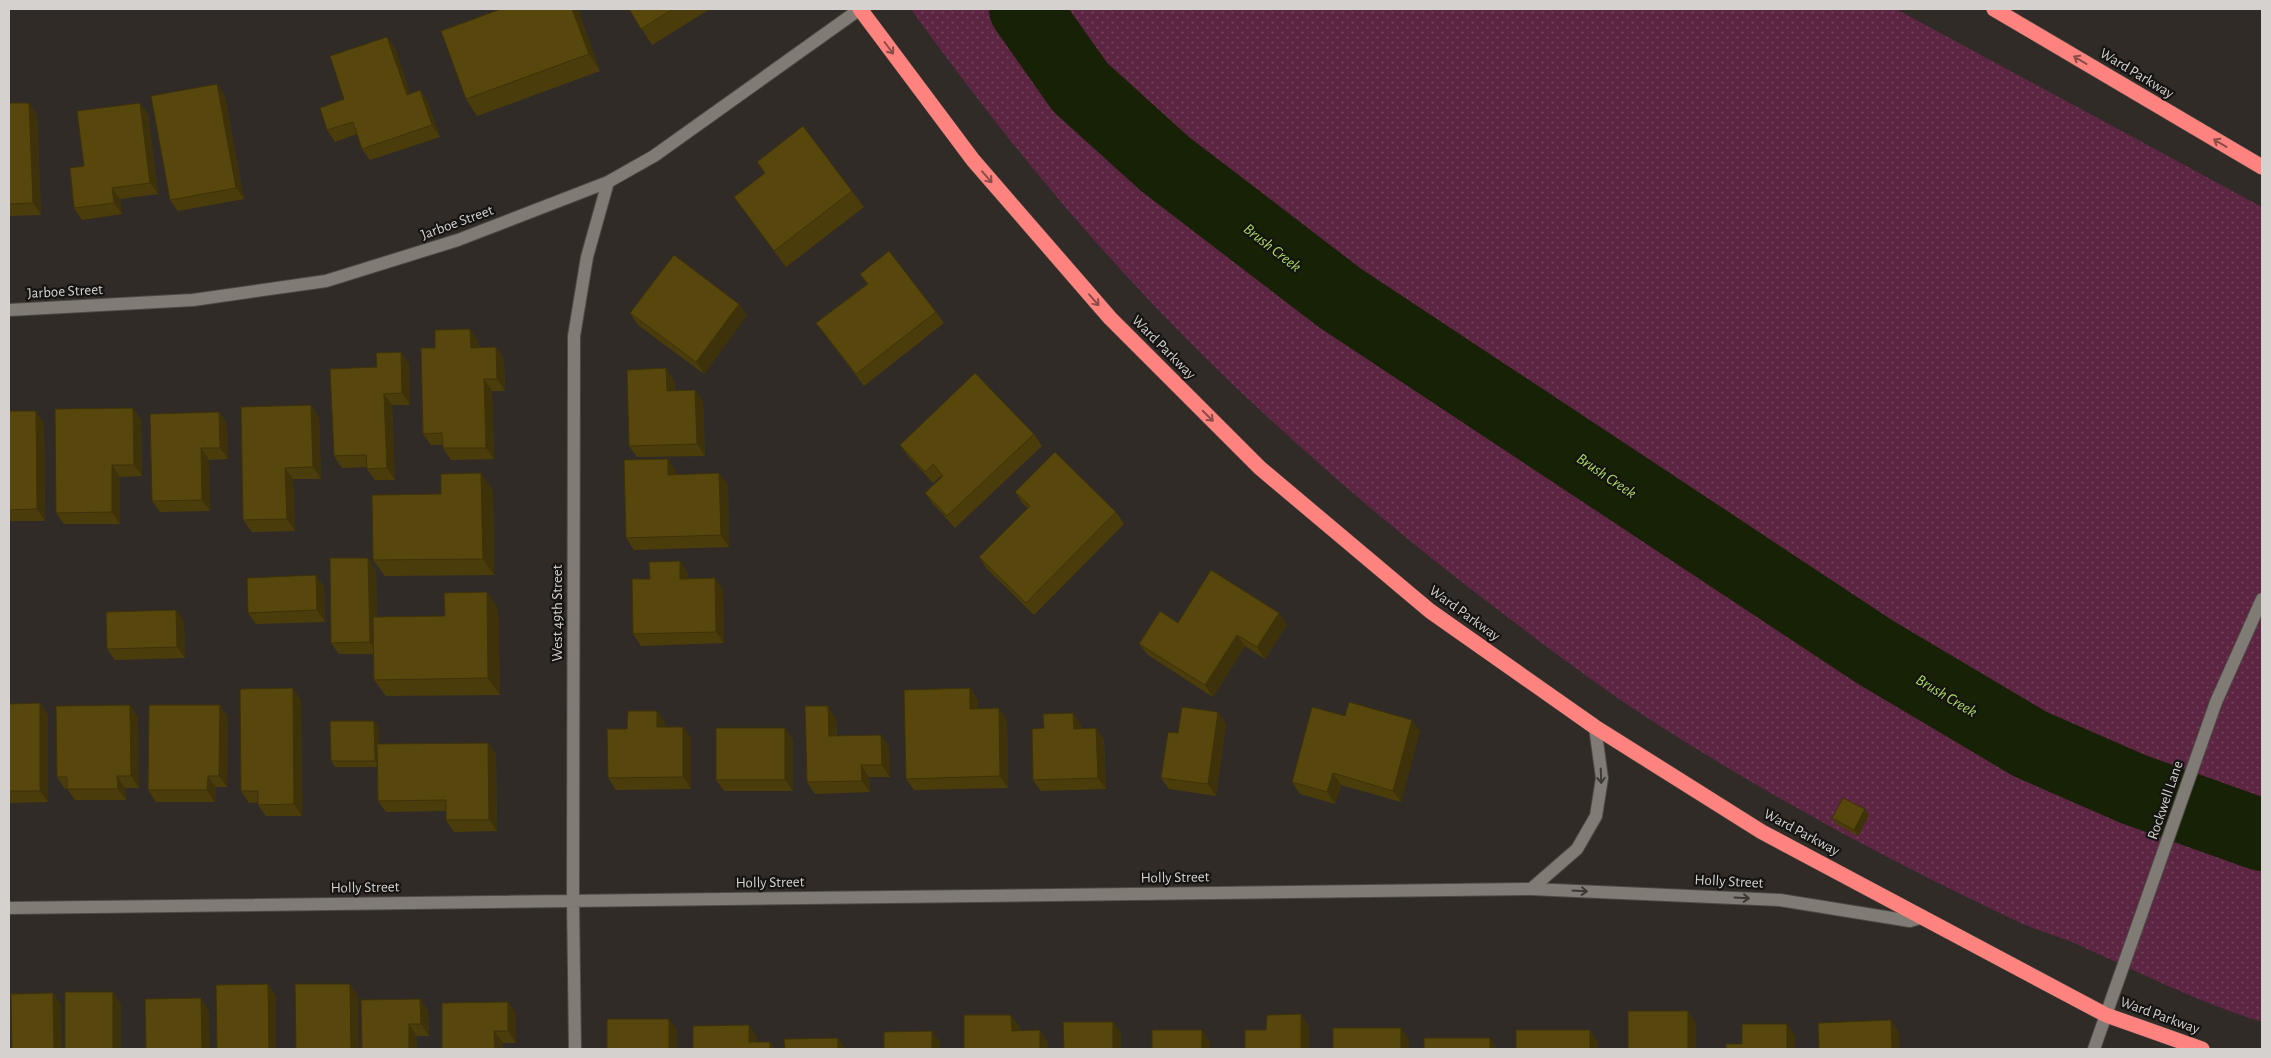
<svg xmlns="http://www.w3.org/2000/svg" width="2271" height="1058" font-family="'Alegreya Sans',sans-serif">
  <defs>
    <pattern id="park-dots" width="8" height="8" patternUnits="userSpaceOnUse" patternTransform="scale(1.25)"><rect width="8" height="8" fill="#5c2542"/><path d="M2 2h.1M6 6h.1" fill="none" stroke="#72445c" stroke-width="1.8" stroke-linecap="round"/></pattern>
  </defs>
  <rect width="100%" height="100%" fill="#302b27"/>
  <path fill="url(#park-dots)" d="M911,9h985l366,198v815c-66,-20 -127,-52 -190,-80 -16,-7 -33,-11 -49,-18 -124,-58 -247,-124 -363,-198 -53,-34 -104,-72 -154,-110 -119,-90 -233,-188 -337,-295 -94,-97 -180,-203 -258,-312z"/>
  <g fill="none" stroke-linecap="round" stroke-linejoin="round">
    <path stroke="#162105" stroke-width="72" d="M1025,9l55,78 85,77 175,134 535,354 155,92 103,45 129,46"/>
    <g stroke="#4d4945" stroke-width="14">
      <path id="minor" d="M9,310l184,-10 133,-19 132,-41 150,-58 46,-26 206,-147
        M1531,889l46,-40 19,-33 6,-38 -7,-51
        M9,908l1522,-19 249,11 130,21 13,-4
        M575,1049l-2,-148 1,-565 13,-79 21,-75
        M2094,1049l122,-347 46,-103"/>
    </g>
    <g stroke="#4d4945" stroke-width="16">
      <path id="highway" d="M860,9l113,151 137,158 150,150 170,143 165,116 167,105 344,183 96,34
        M1994,9l268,158"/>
    </g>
    <use href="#minor" stroke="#817b76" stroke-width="12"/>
    <use href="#highway" stroke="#fe837e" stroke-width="15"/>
  </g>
  <path fill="#4b3d0b" d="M501,9h77l22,62 -123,45 -11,-17z
    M629,9h81l-58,36z
    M387,37l8,11 15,46 10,-4 8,12 12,35 -70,23 -8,-11 -5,-15 -22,8 -8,-12 17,-31z
    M217,84l8,12 19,103 -66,12 -8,-11z
    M9,103h20l8,11 4,101 -32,1z
    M140,103l8,11 10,80 -38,5 2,15 -40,6 -8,-12 10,-42z
    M757,162l95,29 12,16 -78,60 -52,-70 31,-24z
    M860,274l76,38 8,11 -80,63 -48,-63 51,-39z
    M739,304l8,11 -43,59 -66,-49 -8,-12z
    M470,329l8,12 1,7 17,-1 8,12 1,32h-13l2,68 -43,1 -8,-12v-3h-12l-8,-11 12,-86z
    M409,363l1,42h-18l3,75h-20l-8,-11v-2l-25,1 -8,-12 43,-89z
    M674,380l1,11 28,10 2,55 -68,1 -8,-11z
    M133,408l8,12 1,56 -22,1v47h-56l-8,-11z
    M9,411l35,11 1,99h-36z
    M219,412l8,12 1,35 -19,1 1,51 -50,1 -8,-11z
    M319,417l2,62h-28l2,52 -43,1 -9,-12z
    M1034,434l8,12 -87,82 -22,-24 -8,-11 17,-16 -1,-1 -8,7 -25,-27 -8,-11z
    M668,459l8,12v3l52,10 1,63 -95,3 -8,-12z
    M493,490l1,85 -109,1 -12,-16 68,-66z
    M1015,492l101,20 8,12 -90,91 -47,-46 -8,-12 49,-49 -5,-4z
    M680,561l8,12v5l35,11 1,54 -83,3 -8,-12 17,-55z
    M376,570l1,47 68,-1 53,-8 2,87 -114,1 -12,-16v-26h-35l-8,-11z
    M316,575l8,12 1,35 -69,2 -8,-11z
    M176,610l8,12 1,36 -70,2 -8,-11z
    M1279,613l8,12 -22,34 -20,-13 -32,51 -65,-42 -9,-11 39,-21z
    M970,688l8,12v9l29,11 1,68 -94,2 -8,-11z
    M301,700l1,116h-36l-8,-11v-3l-9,1 -8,-12z
    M40,703l8,12v87l-39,1v-99z
    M220,705l8,12 -1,70h-11l-1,15h-59l-8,-12z
    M1218,712l8,12 -10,72 -47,-7 -8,-11 17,-45z
    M1073,713l8,12v3h15l8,12 2,49 -65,2 -8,-11 11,-52z
    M138,716l1,72h-14l1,12h-51l-8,-11h-2l-8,-12z
    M1345,716l75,15 -19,71 -60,-17 -6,19 -35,-10 -8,-12z
    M836,718l1,18 52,10 1,31h-21l1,15 -55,2 -8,-12z
    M665,722v5h18l8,11v51l-75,1 -8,-12 19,-49z
    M379,727v17l117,10 1,77 -43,1 -8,-12v-9l-60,1 -8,-11 -1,-34h-42l-4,-6z
    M793,739v52h-69l-8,-11z
    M1865,809l4,6 -11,21 -22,-12 -4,-6z
    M420,999l8,12 1,25h-12v13h-55z
    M516,1013v30h-13l-61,6z"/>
  <path fill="#3d3209" d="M572,9h6l22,62 -11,-17z
    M387,37l8,11 20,58 -8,-11z
    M217,84l8,12 19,103 -8,-11z
    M420,90l8,12 12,35 -8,-12z
    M29,103l8,11 4,101 -8,-12z
    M140,103l8,11 10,80 -8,-11z
    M112,188l8,11 2,15 -8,-11z
    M739,304l8,11 -43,59 -8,-12z
    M470,329l8,12 1,18 -8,-11z
    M496,347l8,12 1,32 -8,-12z
    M401,352l8,11 1,42 -8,-12z
    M666,368l8,12 1,22 -8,-11z
    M484,379l8,12 2,68 -8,-11z
    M695,390l8,11 2,55 -8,-12z
    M384,394l8,11 3,75 -8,-12z
    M311,405l8,12 2,62 -8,-12z
    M133,408l8,12 1,56 -8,-11z
    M36,411l8,11 1,99 -8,-12z
    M219,412l8,12 1,35 -8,-11z
    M201,448l8,12 1,51 -8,-11z
    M668,459l8,12v15l-8,-11z
    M112,465l8,12v47l-8,-12z
    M285,468l8,11 2,52 -8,-12z
    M481,473l12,17 1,85 -11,-16z
    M719,473l9,11 1,63 -8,-12z
    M368,558l8,12 2,84 -8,-12z
    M680,561l8,12v17l-8,-11z
    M316,575l8,12 1,35 -8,-12z
    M715,578l8,11 1,54 -8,-11z
    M487,592l11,16 2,87 -12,-17z
    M176,610l8,12 1,36 -8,-11z
    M1279,613l8,12 -22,34 -8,-12z
    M1237,635l8,11 -32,51 -8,-12z
    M293,688l8,12 1,116 -8,-12z
    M970,688l8,12v21l-8,-12z
    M40,703l8,12v87l-8,-11z
    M130,705l8,11 1,72 -8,-12z
    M220,705l8,12 -1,70 -8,-11z
    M828,706l8,12 1,29 -8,-11z
    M999,708l8,12 1,68 -8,-12z
    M657,711l8,11v17l-8,-12z
    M1218,712l8,12 -10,72 -8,-12z
    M1073,713l8,12 1,15 -8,-11z
    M1412,720l8,11 -19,71 -8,-11z
    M374,721l5,6v40l-4,-6z
    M683,727l8,11v51l-8,-12z
    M785,728l8,11v52l-8,-11z
    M1096,728l8,12 2,49 -8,-11z
    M881,735l8,11 1,31 -8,-12z
    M488,743l8,11 1,77 -8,-11z
    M861,765l8,12 1,15 -8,-11z
    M1333,773l8,12 -6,19 -8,-12z
    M117,776l8,12 1,12 -8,-11z
    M208,776l8,11 -1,15 -8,-12z
    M1865,809l4,6 -11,21 -4,-6z
    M268,984l8,12v53h-7z
    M350,984l8,11 1,54h-8z
    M113,992l8,12v45h-8z
    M53,993l8,11 1,45h-8z
    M201,998l8,12 1,39h-8z
    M420,999l8,12 1,25 -8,-12z
    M508,1002l8,11v30l-8,-12z
    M1688,1011l8,12v26h-8z
    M1301,1014l8,12v23h-8z
    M1011,1015l9,12v15l-8,-11z
    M669,1019l8,11v19h-8z
    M1891,1020l8,12 1,17h-8z
    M1113,1022l8,11v16h-8z
    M409,1024l8,12v13h-8z
    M1787,1024l8,11v14h-8z
    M749,1025l8,12v12l-8,-7z
    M1401,1028l8,11v10h-8z
    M1040,1030l8,12v7h-8z
    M1202,1030l8,12v7h-8z
    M1590,1030l8,12v7h-8z
    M494,1031l9,12v6h-8z
    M932,1031l8,11v7h-8z
    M838,1038l8,11h-8z
    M1490,1038l7,11h-7z
    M770,1042l5,7h-5z"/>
  <path fill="#57470d" stroke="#3d3209" d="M501,9h71l17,45 -123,45 -25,-68z
    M629,9h44l-32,20z
    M387,37l20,58 13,-5 12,35 -70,24 -9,-27 -26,8 -7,-22 24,-9 -14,-43z
    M217,84l19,104 -66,12 -19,-104z
    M9,103h20l4,100 -24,1z
    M140,103l10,80 -38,5 2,15 -40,5 -4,-40 14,-2 -7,-55z
    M803,126l49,65 -78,60 -40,-54 31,-24 -8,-11z
    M889,251l47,61 -80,62 -40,-51 52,-39 -8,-10z
    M674,255l65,49 -43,58 -66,-49z
    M470,329l1,19 25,-1 1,32h-13l2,69h-43l-1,-15 -19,1 -2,-86h14v-18z
    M401,352l1,41 -18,1 3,74 -20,1 -1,-14 -32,1 -4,-87 47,-2 -1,-14z
    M666,368l1,23 28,-1 2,54 -68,2 -2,-76z
    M975,373l59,61 -87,82 -22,-23 18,-17 -10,-12 -8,8 -25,-27z
    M311,405l2,62 -28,1 2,51 -44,1 -2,-113z
    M133,408l1,57h-22v47l-56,1 -1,-104z
    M9,411h27l1,98 -28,1z
    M219,412l1,36h-19l1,52 -50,1 -2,-87z
    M1055,452l61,60 -90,91 -47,-46 51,-51 -15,-14z
    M668,459v16l51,-2 2,62 -95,3 -2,-78z
    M481,473l2,86 -110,1 -1,-65 69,-1v-20z
    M330,558h38l2,84 -39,1z
    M680,561v18l35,-1 1,54 -83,2 -1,-55h18l-1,-17z
    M1211,570l68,43 -22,34 -20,-12 -32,50 -66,-41 21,-33 18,12z
    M316,575l1,35 -69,3 -1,-35z
    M487,592l1,86 -114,2 -1,-63 72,-1 -1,-23z
    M176,610l1,37 -70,2 -1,-37z
    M293,688l1,116 -36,1v-14h-17l-1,-102z
    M970,688v21l29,-1 1,68 -94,3 -2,-89z
    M1349,702l63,18 -19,71 -60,-18 -6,19 -35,-10 20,-75 33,9z
    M40,703v88h-31v-87z
    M130,705l1,71h-14l1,13h-51v-12h-10l-1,-71z
    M149,705h71l-1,71h-11l-1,14h-59z
    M805,706h23l1,30 52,-1 1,30h-21l1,16 -55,1z
    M1182,707l36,5 -10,72 -47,-6 7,-46 10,1z
    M628,711h29v16h26v50l-75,1 -1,-49h20z
    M1073,713l1,16 22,-1 2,50 -65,2 -1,-51 12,-1 -1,-14z
    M330,721h44l1,40h-44z
    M716,728h69v52h-69z
    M488,743l1,77h-43v-20l-68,1 -1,-57z
    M1843,798l22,11 -11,21 -22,-12z
    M268,984l1,65h-52l-1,-64z
    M295,984h55l1,65h-55z
    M65,992h48v57h-48z
    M53,993l1,56h-42l-1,-55z
    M201,998l1,51h-56l-1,-50z
    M420,999l1,25h-12v25h-47l-1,-49z
    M508,1002v29h-14l1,18h-53v-46z
    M1628,1011h60v38h-60z
    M1301,1014v35h-56v-19h21l1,-15z
    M964,1015h47l1,16 28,-1v19h-76z
    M607,1019h62v30h-62z
    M1891,1020l1,29h-73l-1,-26z
    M1063,1022h50v27h-49z
    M1742,1024h45v25h-61v-5h16z
    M749,1025v17h21v7h-77v-23z
    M1333,1028h68v21h-68z
    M1152,1030h50v19h-50z
    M1516,1030h74v19h-74z
    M932,1031v18h-48v-17z
    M838,1038v11h-53l-1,-10z
    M1424,1038h66v11h-66z"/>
  <defs><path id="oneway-shaft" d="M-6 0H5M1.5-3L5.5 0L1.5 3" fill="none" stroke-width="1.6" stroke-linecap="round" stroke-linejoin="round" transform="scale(1.25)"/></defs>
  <g stroke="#8a4c48">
    <use href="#oneway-shaft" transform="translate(889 48) rotate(53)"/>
    <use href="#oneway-shaft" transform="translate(2080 60) rotate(-149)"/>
    <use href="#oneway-shaft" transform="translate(2220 143) rotate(-149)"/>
    <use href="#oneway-shaft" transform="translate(987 177) rotate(49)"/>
    <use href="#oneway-shaft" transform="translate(1094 300) rotate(49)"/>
    <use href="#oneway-shaft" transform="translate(1208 416) rotate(45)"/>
  </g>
  <g stroke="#3b3835">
    <use href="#oneway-shaft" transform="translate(1601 776) rotate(88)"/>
    <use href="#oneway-shaft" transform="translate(1580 891) rotate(3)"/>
    <use href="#oneway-shaft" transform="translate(1742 898) rotate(3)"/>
  </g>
  <g text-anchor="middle" stroke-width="4.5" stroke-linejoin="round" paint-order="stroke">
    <g font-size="15" fill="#d4d1ce" stroke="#161412">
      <text transform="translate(2137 73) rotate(31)" y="5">Ward Parkway</text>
      <text transform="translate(457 222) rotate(-20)" y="5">Jarboe Street</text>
      <text transform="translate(65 291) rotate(-3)" y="5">Jarboe Street</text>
      <text transform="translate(1164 347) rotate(45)" y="5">Ward Parkway</text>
      <text transform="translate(557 613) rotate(-90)" y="5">West 49th Street</text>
      <text transform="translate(1465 613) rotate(36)" y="5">Ward Parkway</text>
      <text transform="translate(2165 800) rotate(-71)" y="5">Rockwell Lane</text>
      <text transform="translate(1802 832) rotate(28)" y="5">Ward Parkway</text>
      <text transform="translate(1175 877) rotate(-1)" y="5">Holly Street</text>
      <text transform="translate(1729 881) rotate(3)" y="5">Holly Street</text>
      <text transform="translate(770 882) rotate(-1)" y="5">Holly Street</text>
      <text transform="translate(365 887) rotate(-1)" y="5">Holly Street</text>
      <text transform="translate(2160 1015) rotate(20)" y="5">Ward Parkway</text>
    </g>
    <g font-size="16" font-style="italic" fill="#abd962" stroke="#161412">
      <text transform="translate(1273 247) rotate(38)" y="6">Brush Creek</text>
      <text transform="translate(1607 475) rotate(34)" y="6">Brush Creek</text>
      <text transform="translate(1947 695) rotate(31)" y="6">Brush Creek</text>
    </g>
  </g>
  <rect width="2271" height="1058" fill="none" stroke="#d4d1ce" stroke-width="20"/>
</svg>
